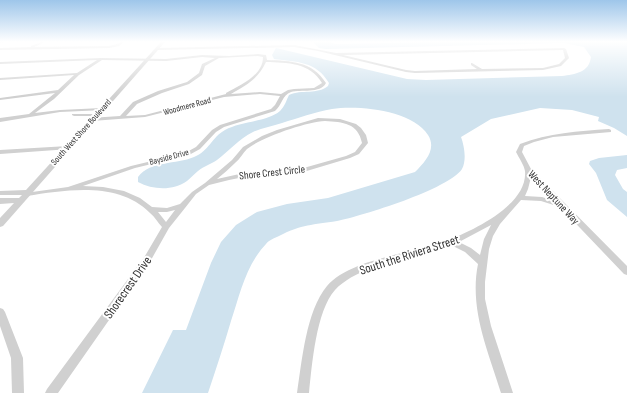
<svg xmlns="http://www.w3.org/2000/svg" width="627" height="393" font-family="'Sofia Sans Condensed',sans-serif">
  <rect width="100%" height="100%" fill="#fff"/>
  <path fill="#cfe2ee" d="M313,42h17l6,2 97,-2h194v94l-13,-8 -16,-7 1,-4 -27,-7 -32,-2 -49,11 -30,18c3,8 6,23 1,32 -13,20 -100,47 -125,52 -24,4 -35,3 -58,15 -4,2 -10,4 -13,8 -20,21 -26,50 -35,77 -7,24 -15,48 -23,72h-66l31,-63h13l25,-67 10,-21 15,-17 21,-13 30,-8 41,-6 87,-26c10,-10 22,-23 13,-37 -16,-25 -70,-30 -96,-26 -17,3 -34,9 -50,14 -9,3 -20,5 -29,9 -14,7 -24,19 -36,28 -6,4 -13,6 -19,11 -4,3 -7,7 -11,10 -14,10 -34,9 -49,1v-5c13,-17 38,-12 56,-20 15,-6 18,-20 31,-27 16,-9 42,-8 55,-19 5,-5 6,-10 9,-16 13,-6 28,0 39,-9l1,-3c-13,-22 -32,-21 -55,-24l-2,-4 4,-7 131,31 19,1 136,-4c13,-2 27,-3 29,-19l-7,-10 -20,-4 -238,6 -7,-1z
    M627,155v13l-10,2 -2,5 8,14 4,3v25l-20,-17 -11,-27 -7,-9 1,-3 9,-3z"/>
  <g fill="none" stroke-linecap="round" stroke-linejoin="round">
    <path fill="#d0d0d0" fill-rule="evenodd" d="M0,42h3l-3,1z
      M41,42h4l-11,5 75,-1 8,-2 3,-2h4l-5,4 -10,2 -109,2v-2l31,-1v-1z
      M294,45l42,8 228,-5 2,1 3,9 -8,8 -18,4 -128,3 -9,-1 -88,-21 -24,-4 -137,3 -2,-1 2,-1zM563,50l2,8 -6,6 -16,4 -61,1 -10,-6h-1v2l6,4 -62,2 -9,-1 -63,-15z
      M258,54l8,1 1,5c24,1 45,1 59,23 -6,11 -25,6 -35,9 -9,3 -9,13 -16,19l-51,16 -8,5 -16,17 -11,6 -54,13 -52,18 20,1 21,4 16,7 12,9 15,1 13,-4 12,-12 13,-9 27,-23 11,-13 19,-11 15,-6 41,-12 22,1 16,5 5,4 5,7 2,8 -9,11 -9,4 -50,15 -56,4 -15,3 -20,5 -13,9 -11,14 -16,20 -18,32 -93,133h-13l2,-4 98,-133 17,-29c-4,-4 -7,-10 -12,-14 -32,-32 -83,-23 -123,-17l-2,-1 -1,-1 1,-1 43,-6 63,-21 54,-13 11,-6 16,-17 8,-5 51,-16 4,-4 5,-9 -20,-2 -36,3 -79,20 -53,4 -2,-1v-2l30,-2 13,-14 25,-11 29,-9 12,-9 3,-9 13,-6 -13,-1 -36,4 -64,-1 -23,15 -25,24 -19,14 25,-3 42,-2 2,1v1l-44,2 -60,10v-4l29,-4 26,-21 -55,7v-2l58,-8 16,-15 -74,5v-2l77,-5 20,-13 -97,4v-2l101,-4 65,1 36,-4 27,1zM258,56l5,1c0,19 -23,28 -37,36v1l-81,21 -19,1 11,-12 25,-11 27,-9 13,-9 3,-9 14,-8zM266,62c22,1 43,0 56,21l-8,5 -20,1 -6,1 -7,4 -21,-2 -29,2c16,-9 27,-15 35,-32zM325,121c18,1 33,2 37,22l-7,9 -9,4 -46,13 -56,4 -27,6c6,-5 12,-10 18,-16 5,-4 8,-10 12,-14 15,-12 59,-27 78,-28zM175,210l-9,12 -8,-10h9z
      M72,114h25l2,1 -2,1h-23l-2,-1z
      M609,129l2,1v2l-58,5 -19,5 -10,4 -2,6 9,17 96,97v9l-3,-1 -64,-67 -19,-6 -20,-1 -21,24 -7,12 -4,13 -4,33v17l6,27 22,67h-12c-13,-42 -32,-84 -23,-129l-13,-12 -14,-7c-33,11 -92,19 -116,45 -19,21 -23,75 -26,103h-12c5,-32 9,-82 30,-107 23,-27 86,-33 119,-45 26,-10 82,-36 79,-70 -1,-6 -6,-13 -9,-19l4,-8c29,-11 58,-13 89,-15zM531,177l23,24 -12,-4 -17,-1 3,-7zM491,225l-7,14 -4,16 -9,-7 -12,-6z
      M68,146l2,1v2l-70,5v-4z
      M0,308l3,1 2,3 18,46 1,35h-12l-1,-35 -11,-32z"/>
    <path fill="#d0d0d0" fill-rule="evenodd" d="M161,42h4l-162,184 -3,1v-9l14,-15 -14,1v-6h19l3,-3h-22v-4l26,-1z"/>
  </g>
  <linearGradient id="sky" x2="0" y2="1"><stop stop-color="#9ec6ea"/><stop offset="0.43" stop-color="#fff"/><stop offset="1" stop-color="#fff" stop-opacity="0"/></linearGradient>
  <rect width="627" height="97" fill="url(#sky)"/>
  <g text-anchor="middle" stroke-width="4" stroke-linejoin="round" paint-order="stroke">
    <g font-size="9" fill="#333" stroke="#fff">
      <text transform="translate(187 106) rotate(-15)" y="3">Woodmere Road</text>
      <text transform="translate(81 132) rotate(-48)" y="3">South West Shore Boulevard</text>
      <text transform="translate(169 157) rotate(-15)" y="3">Bayside Drive</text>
    </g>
    <g font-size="11" fill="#333" stroke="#fff">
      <text transform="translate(272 172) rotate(-6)" y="4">Shore Crest Circle</text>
      <text transform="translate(554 197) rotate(47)" y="4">West Neptune Way</text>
    </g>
    <g font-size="13" fill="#333" stroke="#fff">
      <text transform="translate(409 254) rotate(-18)" y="5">South the Riviera Street</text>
      <text transform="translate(127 287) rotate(-55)" y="5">Shorecrest Drive</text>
    </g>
  </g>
</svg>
